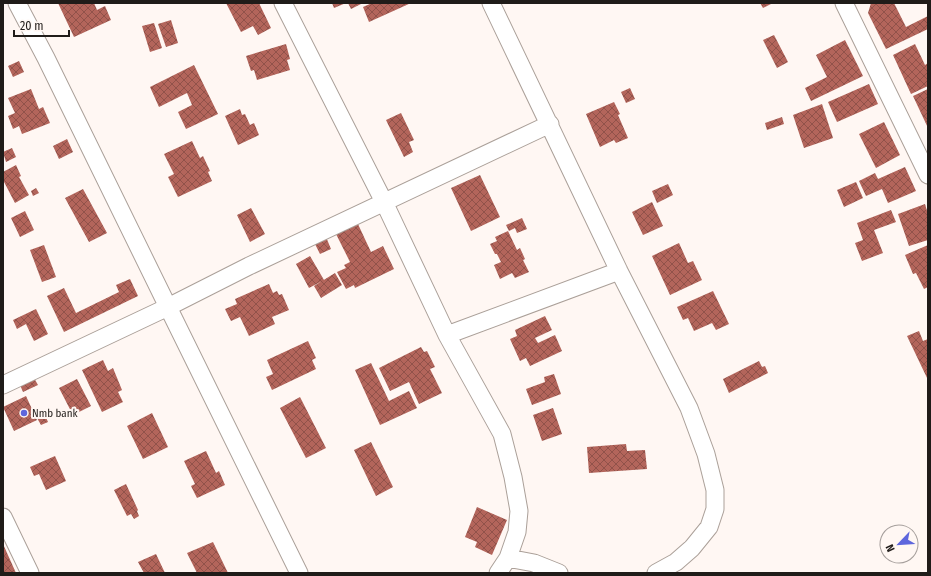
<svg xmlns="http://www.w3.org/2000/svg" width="931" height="576" font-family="'Fira Sans Condensed',sans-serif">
  <defs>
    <pattern id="building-cross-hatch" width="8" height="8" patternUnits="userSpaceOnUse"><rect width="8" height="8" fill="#b3655b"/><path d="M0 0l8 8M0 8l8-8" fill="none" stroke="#91524a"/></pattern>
  </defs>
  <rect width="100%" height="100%" fill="#fff7f3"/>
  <path fill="url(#building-cross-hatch)" d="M58,3h36l3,7 8,-4 6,14 -37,17z
    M226,3h26l1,1 6,-1 12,25 -13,7 -5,-9 -12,6z
    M332,3h14l-12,5z
    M348,3h15l-12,6z
    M372,3h39l-42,19 -6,-15z
    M760,3h13l-10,5z
    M871,3h23l12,24 22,-11v13l-42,20 -18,-36z
    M171,20l7,23 -12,4 -8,-23z
    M154,23l8,25 -12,4 -8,-26z
    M774,35l14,27 -11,6 -14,-28z
    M845,40l18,36 -52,25 -6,-13 22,-11 -11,-22z
    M286,44l4,15 -3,1 3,10 -33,10 -3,-10 -3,1 -5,-15z
    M915,44l10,21 3,-2v23l-17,8 -18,-39z
    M19,61l5,11 -11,5 -5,-11z
    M194,65l24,49 -32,15 -8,-17 14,-7 -5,-12 -28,14 -9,-20z
    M869,84l9,20 -41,18 -9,-20z
    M630,88l5,11 -9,4 -5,-11z
    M31,89l8,20 4,-2 7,16 -28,11 -3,-8 -6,3 -5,-13 7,-3 -7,-15z
    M928,89v39l-15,-32z
    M614,102l6,12 -2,1 10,23 -12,5 -2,-3 -14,7 -14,-33z
    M822,104l11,34 -29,10 -11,-33z
    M240,109l2,6 3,-1 5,11 4,-2 5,12 -21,10 -13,-29z
    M401,113l13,27 -5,2 4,10 -9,5 -18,-37z
    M782,117l2,7 -17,6 -2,-7z
    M884,122l16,33 -24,13 -17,-34z
    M67,139l6,13 -14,7 -6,-13z
    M192,141l8,17 3,-2 7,15 -2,1 4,9 -34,16 -10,-20 6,-3 -10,-20z
    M12,148l4,9 -10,5 -3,-10z
    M16,165l5,11 -2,1 10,18 -14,8 -12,-23v-8z
    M905,167l11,24 -28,12 -6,-14 -16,7 -7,-15 16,-8 3,6z
    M480,175l20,42 -29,14 -20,-43z
    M856,182l7,16 -19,9 -7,-17z
    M668,184l5,11 -16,8 -5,-12z
    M36,188l3,5 -6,3 -2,-5z
    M83,189l24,44 -18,9 -24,-44z
    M652,202l11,24 -20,9 -11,-23z
    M925,204l3,10v26l-19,6 -11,-32z
    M251,208l14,26 -15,8 -13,-27z
    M891,210l5,12 -22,8 9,23 -21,8 -7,-18 8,-3 -6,-17z
    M25,211l9,19 -14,7 -9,-19z
    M522,218l5,11 -10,4 -2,-5 -6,3 -3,-6z
    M357,222l14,30 12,-6 11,23 -39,19 -1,-3 -8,4 -9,-17 9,-4 -2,-3 6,-3 -15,-30z
    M508,231l9,19 3,-2 5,11 -2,1 6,12 -14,6 -3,-5 -12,6 -6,-14 7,-3 -4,-8h-2l-5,-10 7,-3 -2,-4z
    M326,237l5,12 -11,5 -6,-12z
    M679,243l9,20 5,-2 9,19 -32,15 -18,-39z
    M44,245l12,32 -14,5 -12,-32z
    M928,245v42l-4,2 -8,-16 -3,1 -8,-19z
    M310,256l14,24 -15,8 -13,-24z
    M335,273l7,12 -21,13 -7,-12z
    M130,279l8,17 -74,36 -17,-36 17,-8 12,25 43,-21 -3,-7z
    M269,284l4,9 4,-2 2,4 3,-1 7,16 -17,7 3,7 -26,12 -9,-19 -9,4 -6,-12 12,-5 -2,-5z
    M713,291l16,33 -13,6 -4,-7 -18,8 -6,-13 -5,2 -6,-13z
    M36,309l12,25 -14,7 -8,-17 -9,5 -4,-9z
    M545,316l7,14 -17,8 3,5 17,-8 7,16 -32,15 -4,-8 -6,3 -10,-22 7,-3 -2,-6z
    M919,331l4,10 5,-2v41l-21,-44z
    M308,341l8,17 -4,2 4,9 -44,21 -6,-13 7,-3 -6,-14z
    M421,347l3,5 3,-1 8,16 -5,2 12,24 -23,11 -10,-22 -19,9 -11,-23z
    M103,360l5,11 5,-3 9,22 -4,2 5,10 -21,10 -20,-42z
    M759,361l3,6 3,-1 3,7 -39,20 -6,-14z
    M371,363l18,38 20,-10 8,17 -37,17 -25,-55z
    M554,374l7,20 -29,11 -6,-16 19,-7 -1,-5z
    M34,378l4,7 -15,7 -3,-7z
    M77,379l14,27 -18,9 -14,-27z
    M26,396l11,24 -23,11 -11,-24z
    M300,397l26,51 -20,10 -26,-50z
    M553,408l9,26 -20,7 -9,-26z
    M152,413l16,34 -25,12 -16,-33z
    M45,415l3,7 -7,3 -4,-7z
    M371,442l22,45 -17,9 -22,-46z
    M626,444l1,7 18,-1 2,19 -58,4 -2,-26z
    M206,451l10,22 3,-2 6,14 -28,13 -6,-12 4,-2 -11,-23z
    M55,456l11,25 -20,9 -7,-16 -5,2 -4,-9z
    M126,484l12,26 -1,1 2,5 -5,3 -3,-5 -4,2 -13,-26z
    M477,507l30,13 -15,35 -17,-8 2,-5 -12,-5z
    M213,542l15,31h-31l-10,-20z
    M3,544l13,29h-13z
    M156,554l9,19h-21l-6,-11z"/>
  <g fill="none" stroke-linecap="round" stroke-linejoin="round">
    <g stroke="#aba099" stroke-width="19">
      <path id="minor" d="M17,3l29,55 122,249 131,266
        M283,3l101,199 63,133 55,99 11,43 6,34 -2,21 -9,26 -10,15
        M491,3l128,268 70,137 17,46 9,36v19l-6,18 -17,21 -16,14 -20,11
        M844,3l84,172
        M447,335l172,-64
        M3,385l165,-78 81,-41 301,-142
        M3,517l27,56
        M508,558l26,5 25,10"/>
    </g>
    <use href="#minor" stroke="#fff" stroke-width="17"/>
  </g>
  <circle fill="#5e66dd" stroke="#fff7f3" stroke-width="1.5" cx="24" cy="413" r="4"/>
  <g text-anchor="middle" stroke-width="4" stroke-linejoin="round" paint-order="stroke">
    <g font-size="11" fill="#201c19" stroke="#fff7f3" text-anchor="start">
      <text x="32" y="417">Nmb bank</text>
    </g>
  </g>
  <rect width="931" height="576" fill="none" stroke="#201c19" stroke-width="8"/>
  <g transform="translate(899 544) rotate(245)"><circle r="19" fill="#fff7f3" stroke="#a69f9c"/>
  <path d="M0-3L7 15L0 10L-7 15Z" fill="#5e66dd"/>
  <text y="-6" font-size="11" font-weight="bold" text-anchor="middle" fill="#201c19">N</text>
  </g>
  <path d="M14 30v6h55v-6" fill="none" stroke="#201c19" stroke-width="2"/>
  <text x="20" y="30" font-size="12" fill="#201c19" stroke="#fff7f3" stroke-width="3" paint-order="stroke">20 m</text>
</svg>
